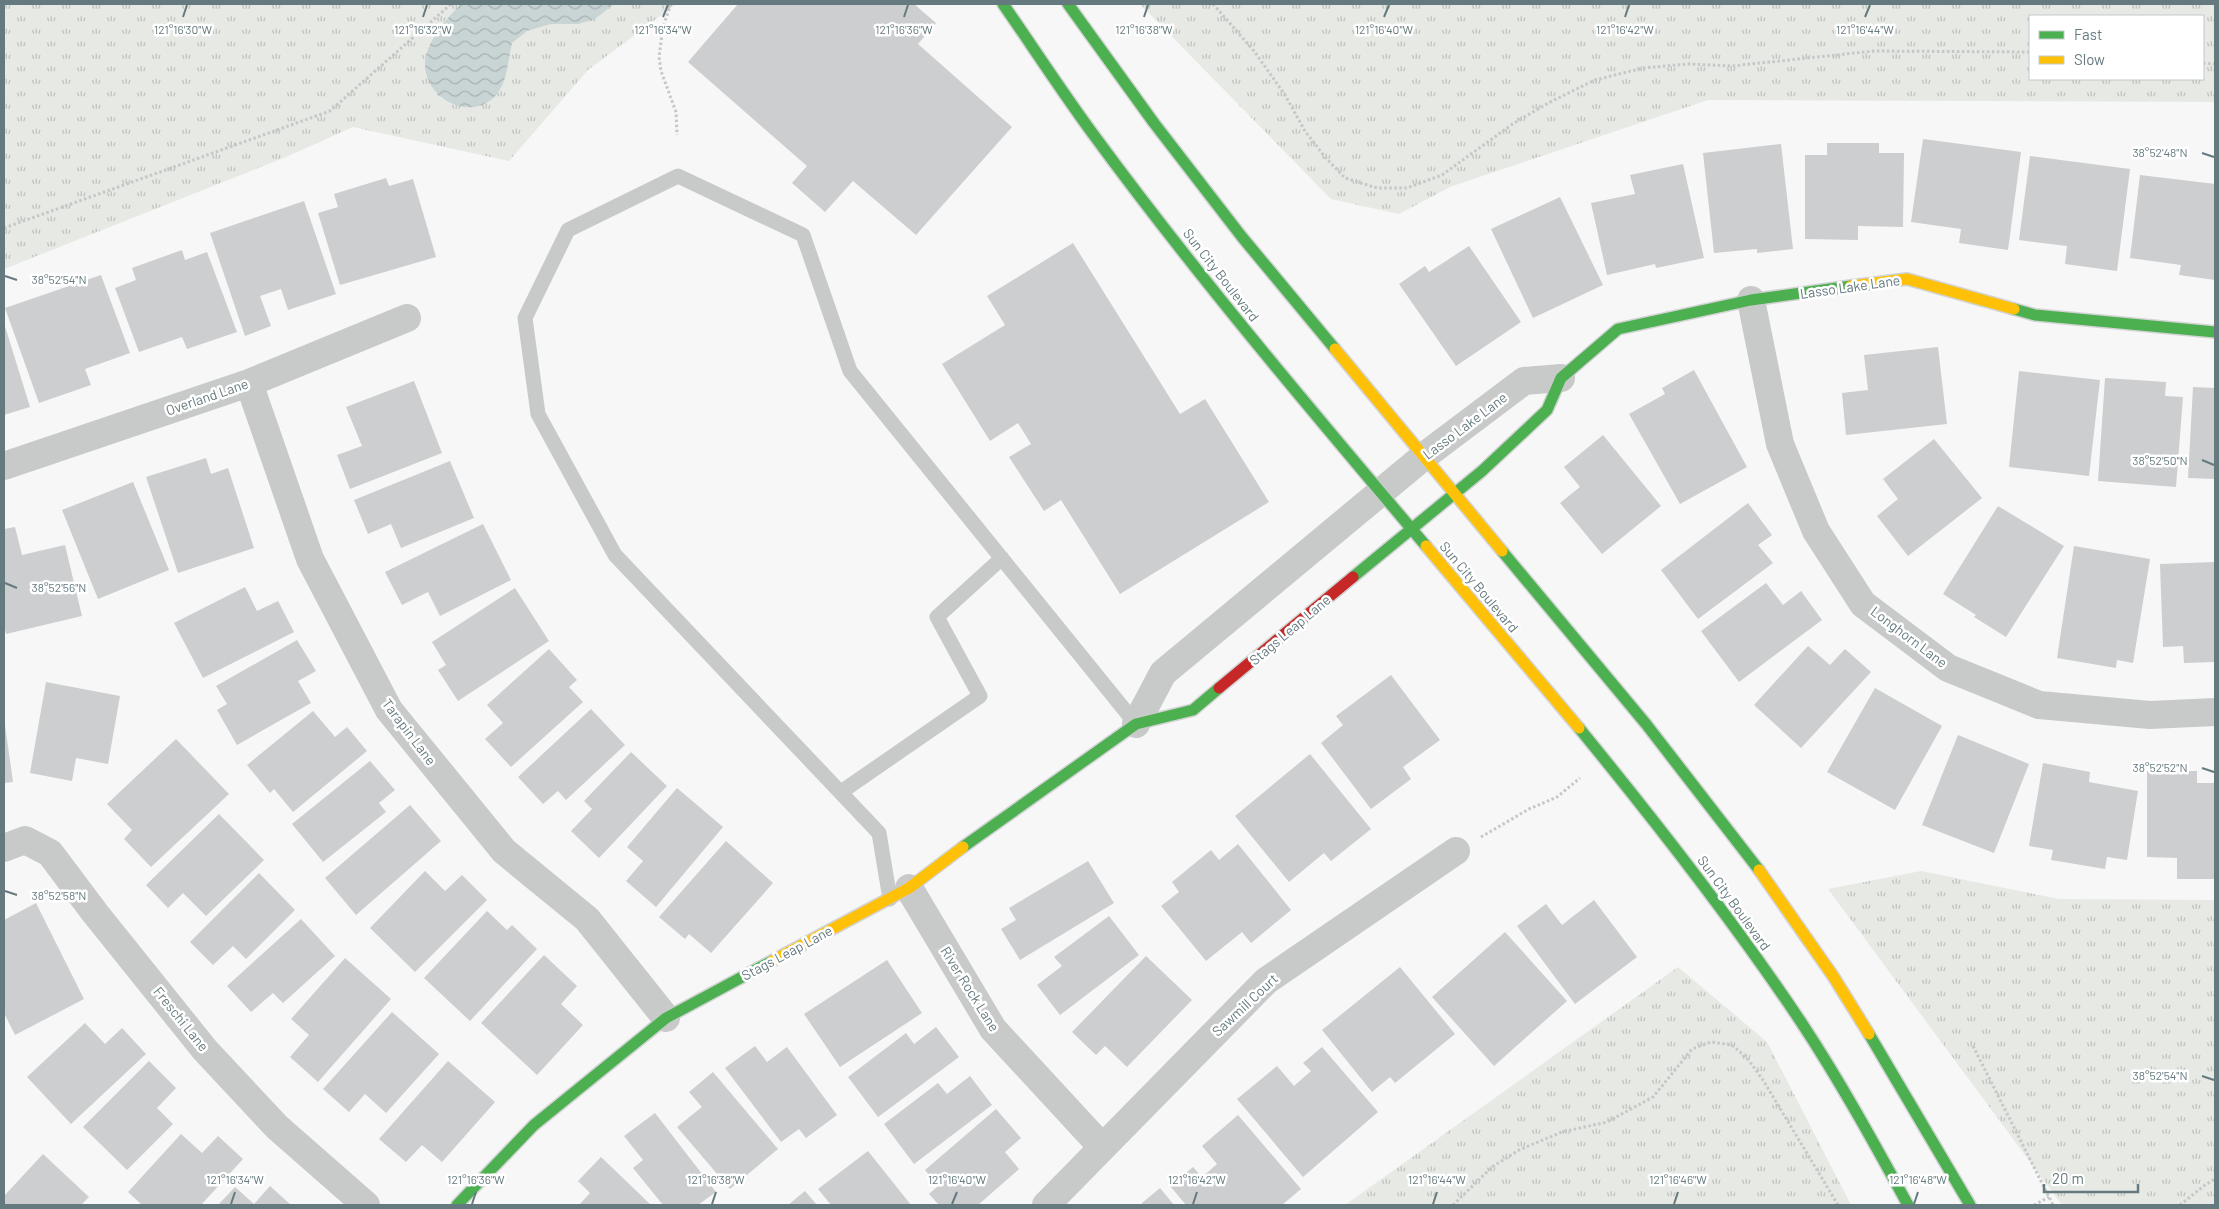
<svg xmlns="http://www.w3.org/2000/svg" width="2219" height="1209" font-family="Barlow,sans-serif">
  <defs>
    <pattern id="grass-tufts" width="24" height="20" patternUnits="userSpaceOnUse" patternTransform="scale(1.25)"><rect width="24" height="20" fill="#e7e9e4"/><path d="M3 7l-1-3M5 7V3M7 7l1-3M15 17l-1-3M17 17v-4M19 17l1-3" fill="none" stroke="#bfc2be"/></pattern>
    <pattern id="water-waves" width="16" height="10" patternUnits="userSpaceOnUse" patternTransform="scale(1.25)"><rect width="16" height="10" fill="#c9d4d5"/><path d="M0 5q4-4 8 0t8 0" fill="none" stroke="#a7b1b2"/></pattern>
  </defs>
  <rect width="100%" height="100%" fill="#f7f7f7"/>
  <path fill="url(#grass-tufts)" fill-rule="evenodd" d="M4,4h672l-88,66 -79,91 -156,-34 -67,30 -282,112z
    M1140,4h1075v98l-507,-2 -258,87 -51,27 -68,-15zM2030,16h173v63h-173z
    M1921,871l138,28 156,1v305h-153l-234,-316z
    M1678,967l89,75 84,163h-506z"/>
  <path fill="url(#water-waves)" d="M461,4h153l-19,15 -17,5h-27l-24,7 -15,12c-4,16 -4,37 -15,51 -24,30 -74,5 -72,-32 2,-21 22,-44 36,-58z"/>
  <path fill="#cccecf" d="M738,4h176l22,19 -18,21 94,83 -96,108 -63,-54 -28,31 -33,-29 15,-17 -119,-104z
    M1923,139l98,13 -13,98 -49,-7 2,-14 -50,-7z
    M1827,143h52v10h25l-1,74 -45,-1v14l-53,-1v-84h22z
    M1781,144l12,105 -36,4v-4l-43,4 -11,-100z
    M2030,156l100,13 -13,102 -52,-7 2,-18 -48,-6z
    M1683,164l21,94 -48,10 -1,-4 -48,11 -16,-72 44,-9 -5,-19z
    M2140,175l75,9v96l-36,-5 2,-10 -51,-7z
    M386,178l3,8 24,-7 23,78 -96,28 -22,-72 20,-6 -4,-13z
    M1560,197l43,88 -70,33 -42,-89z
    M304,201l32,93 -48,16 -7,-21 -21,7 11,30 -26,10 -35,-103z
    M1073,243l107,171 25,-15 64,103 -149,92 -59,-94 -17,11 -35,-54 22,-13 -13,-21 -28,18 -48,-77 63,-39 -18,-29z
    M1469,246l52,76 -65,44 -57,-82 26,-18 4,6z
    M182,250l3,10 22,-8 30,80 -50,17 -5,-12 -43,15 -24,-64 21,-8 -4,-12z
    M101,275l29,78 -45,16 6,16 -52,18 -34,-95z
    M4,323l26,84 -26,8z
    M1938,347l9,77 -101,11 -4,-42 26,-3 -4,-35z
    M1694,370l53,97 -67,37 -51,-90 36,-20 -3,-6z
    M2019,371l81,9 -11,96 -80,-9z
    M2105,378l61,4 -1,14 18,1 -7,90 -78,-6z
    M414,381l28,72 -92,36 -13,-34 25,-9 -16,-39z
    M2193,387l22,1v91l-27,-1z
    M1603,435l58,71 -59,48 -42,-51 20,-16 -16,-20z
    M1934,439l48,59 -74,58 -31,-40 21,-17 -15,-20z
    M206,458l5,16 17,-6 26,80 -76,25 -32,-96z
    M450,461l24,57 -73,30 -10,-24 -23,10 -14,-34z
    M133,482l36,88 -71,29 -36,-89z
    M1748,503l24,32 -14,10 15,18 -75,56 -37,-49z
    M1998,506l66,40 -58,91 -32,-20 2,-2 -33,-21z
    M483,524l28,56 -71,36 -12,-24 -26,13 -17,-33z
    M15,527l7,28 43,-10 17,71 -76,18 -2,-10v-95z
    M2074,546l76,13 -17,104 -16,-3 -1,8 -59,-10z
    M2215,562v100l-31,1 -1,-17 -20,1 -3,-83z
    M1766,583l17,22 18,-14 21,29 -83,62 -38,-51z
    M245,587l12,24 21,-10 16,31 -91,46 -29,-55z
    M515,588l34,53 -91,60 -20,-31 8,-5 -14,-23z
    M297,640l19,31 -18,10 13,22 -74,42 -20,-35 10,-6 -11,-18z
    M1808,646l22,19 15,-16 26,23 -70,76 -47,-43z
    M549,649l28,31 -8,7 14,15 -72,65 -26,-28 18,-16 -16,-18z
    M1391,675l49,65 -37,27 8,12 -40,30 -50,-66 22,-18 -7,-9z
    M46,682l74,14 -12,68 -32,-6 -4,23 -42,-8z
    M1875,688l67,38 -47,84 -68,-38z
    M591,709l34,36 -59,55 -8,-9 -15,13 -25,-27z
    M313,711l22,26 12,-10 20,24 -74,61 -19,-23 -4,4 -23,-28z
    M4,718l9,64 -9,1z
    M1958,735l71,29 -35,89 -72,-28z
    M176,739l53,55 -78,73 -27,-28 8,-9 -25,-26z
    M631,752l36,34 -68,72 -28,-27 21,-22 -8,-8z
    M1310,754l61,75 -40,32 -7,-8 -35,29 -54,-66z
    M370,761l25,29 -16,13 7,9 -63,50 -31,-38z
    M2043,763l47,9 -1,10 49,9 -11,69 -20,-3 -2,12 -54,-9 2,-10 -24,-4z
    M2147,771h50v12h18v96h-38v-21l-30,-1z
    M677,788l46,39 -67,80 -30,-26 17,-20 -16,-14z
    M410,805l31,36 -85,74 -31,-37z
    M219,814l45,46 -58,56 -23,-23 -15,15 -22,-23z
    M726,841l47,42 -62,70 -22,-19 -4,5 -26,-22z
    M1238,844l53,66 -40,33 -9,-11 -36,29 -45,-55 18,-14 -7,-10 39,-32 8,10z
    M1088,861l26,42 -94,57 -19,-31 15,-9 -7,-12z
    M425,871l20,20 17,-16 25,25 -72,72 -45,-44z
    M259,873l36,37 -49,49 -13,-13 -20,19 -23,-23z
    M1594,900l43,57 -62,47 -58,-78 29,-22 16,21z
    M36,903l48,96 -69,36 -11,-22v-93z
    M487,911l20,19 5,-5 25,24 -67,72 -46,-43z
    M1109,916l30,39 -79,60 -23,-30 25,-19 -8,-9z
    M301,919l34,37 -52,47 -10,-10 -22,19 -24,-26z
    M1505,932l62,69 -73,65 -62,-69z
    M544,955l33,31 -16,18 22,21 -46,50 -56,-52z
    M1146,956l46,44 -65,67 -22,-21 -9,9 -24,-23z
    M345,958l46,41 -73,83 -28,-25 19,-22 -18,-16z
    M887,960l35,53 -82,54 -36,-53z
    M1400,967l55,67 -60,49 -5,-6 -18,15 -50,-62z
    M392,1012l47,42 -53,59 -21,-19 -16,18 -26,-23z
    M85,1023l20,21 17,-16 24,26 -75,70 -44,-47z
    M936,1027l23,30 -81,60 -30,-40 58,-44 8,11z
    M755,1046l12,16 20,-15 50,68 -31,23 -7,-9 -18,13 -56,-74z
    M1322,1047l56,65 -75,65 -66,-78 40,-33 17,20 17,-15 -8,-8z
    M149,1061l27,27 -19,20 16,16 -46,46 -44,-43z
    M448,1061l47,41 -53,60 -20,-17 -16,17 -27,-23z
    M713,1072l65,77 -48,40 -53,-62 25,-20 -13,-15z
    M970,1076l22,29 -78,59 -30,-40 54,-41 9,11z
    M996,1109l25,29 -16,14 14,17 -41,36h-39l-10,-11 9,-8 -13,-16z
    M655,1113l61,79 -18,13h-35l-30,-37 10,-8 -19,-24z
    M1238,1115l63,74 -19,16h-96l-16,-19 23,-19 9,10 15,-13 -15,-18z
    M181,1134l21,19 16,-17 25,23 -42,46h-59l-14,-13z
    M868,1151l43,54h-80l-13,-16z
    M43,1154l46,43 -8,8h-77v-9z
    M601,1157l50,48h-72l11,-12 -12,-12z
    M270,1186l21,19h-73l17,-18 19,17z
    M1160,1188l14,17h-31l-1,-2z
    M805,1191l12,14h-29z"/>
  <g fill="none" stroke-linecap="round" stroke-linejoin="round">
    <g stroke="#d2d3d4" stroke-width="14">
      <path id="fast" d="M1003,4c30,43 59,88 90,130 105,143 219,277 333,412
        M1068,4l86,119 88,114 93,112
        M2014,309l21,6 180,17
        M1502,551l144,173 113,146
        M1353,577l129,-106 65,-61 14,-32 57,-49 133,-29 100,-14
        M1579,728c77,94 154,192 222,294 39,59 73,121 107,183
        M963,847l173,-123 57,-14 26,-22
        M1869,1034l101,171
        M457,1205l77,-80 132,-107 106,-57"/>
    </g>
    <g stroke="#d2d3d4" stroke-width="14">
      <path id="slow" d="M1851,286l56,-7 107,30
        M1335,349l167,202
        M1426,546l153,182
        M1759,870l74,106 36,58
        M772,961l137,-73 54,-41"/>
    </g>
    <g stroke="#d2d3d4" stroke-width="14">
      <path id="jam" d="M1219,688l134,-111"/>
    </g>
    <path stroke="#c6c7c8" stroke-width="3" stroke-dasharray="2.5 2.5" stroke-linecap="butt" d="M671,4l-8,23 -4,30 2,14 15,41 1,23
      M1213,4l41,47 31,44 20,36 20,26 20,21 32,10h30l35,-13 72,-52 38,-22 43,-21 48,-12 45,-4 44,2 142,-15 156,1
      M2203,63l12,1
      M4,228l326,-117 121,-107
      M1481,837l48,-28 28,-12 23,-19
      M1973,1046l80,159
      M1453,1205l39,-38 27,-17 43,-18 45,-10 46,-25 39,-48 19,-7 21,3 15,13 16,22 75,125
      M2034,1205l15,-8
      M2180,1205l25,-20 10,-6"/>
    <path stroke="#c8caca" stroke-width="15" d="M841,792l139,-96 -43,-79 65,-59
      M890,899l-11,-66 -264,-278 -77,-141 -13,-96 43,-88 110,-54 125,59 47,136 286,353"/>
    <path stroke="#c8caca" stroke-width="28" d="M1751,300l29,144 36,87 47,73 85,64 91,37 111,10 65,-3
      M249,383l61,176 79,151 115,141 83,68 79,99
      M4,466l245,-83 158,-65
      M1136,724l27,-51 260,-216 101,-76 37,-3
      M4,848l21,-8 25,13 45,60 110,137 72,77 89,78
      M909,888l84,141 109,118
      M1046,1205l220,-224 190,-130"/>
    <use href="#fast" stroke="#4caf50" stroke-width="11"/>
    <use href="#slow" stroke="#ffc107" stroke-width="11"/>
    <use href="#jam" stroke="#c62828" stroke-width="11"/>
  </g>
  <path fill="none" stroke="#657a7f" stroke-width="2" d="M183,17l4,-12M423,17l4,-12M663,17l5,-12M904,17l4,-12M1144,17l4,-12M1384,17l5,-12M1625,17l4,-12M1865,17l5,-12M2202,153l12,4M5,276l12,4M2202,460l12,5M5,583l12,5M2202,768l12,4M5,891l12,4M2202,1076l12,4M231,1204l4,-12M472,1204l4,-12M712,1204l4,-12M952,1204l5,-12M1193,1204l4,-12M1433,1204l4,-12M1674,1204l4,-12M1914,1204l4,-12"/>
  <g text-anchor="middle" stroke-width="5" stroke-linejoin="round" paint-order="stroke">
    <g font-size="14" fill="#657a7f" stroke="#fff">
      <text transform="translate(1221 275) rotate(52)" y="5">Sun City Boulevard</text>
      <text transform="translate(1850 287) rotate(-8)" y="5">Lasso Lake Lane</text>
      <text transform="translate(207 397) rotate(-19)" y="5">Overland Lane</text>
      <text transform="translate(1465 426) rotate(-37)" y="5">Lasso Lake Lane</text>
      <text transform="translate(1479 587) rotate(50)" y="5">Sun City Boulevard</text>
      <text transform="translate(1290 630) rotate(-40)" y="5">Stags Leap Lane</text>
      <text transform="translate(1909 637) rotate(37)" y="5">Longhorn Lane</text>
      <text transform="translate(409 732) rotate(53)" y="5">Tarapin Lane</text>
      <text transform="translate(1734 903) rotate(54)" y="5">Sun City Boulevard</text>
      <text transform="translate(787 953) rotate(-28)" y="5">Stags Leap Lane</text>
      <text transform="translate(970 989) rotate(58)" y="5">River Rock Lane</text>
      <text transform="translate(1245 1005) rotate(-43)" y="5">Sawmill Court</text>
      <text transform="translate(181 1019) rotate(51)" y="5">Freschi Lane</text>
    </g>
  </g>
  <g font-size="12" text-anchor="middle" fill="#657a7f" stroke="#fff" stroke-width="5" stroke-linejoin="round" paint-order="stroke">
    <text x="663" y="34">121°16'34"W</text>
    <text x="904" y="34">121°16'36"W</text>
    <text x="1144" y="34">121°16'38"W</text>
    <text x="1865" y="34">121°16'44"W</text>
    <text x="183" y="34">121°16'30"W</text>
    <text x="423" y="34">121°16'32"W</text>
    <text x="1384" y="34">121°16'40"W</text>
    <text x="1625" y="34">121°16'42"W</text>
    <text x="2160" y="157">38°52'48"N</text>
    <text x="59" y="284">38°52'54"N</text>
    <text x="2160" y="465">38°52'50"N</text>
    <text x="59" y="592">38°52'56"N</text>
    <text x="2160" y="772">38°52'52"N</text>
    <text x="59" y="900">38°52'58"N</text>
    <text x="2160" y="1080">38°52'54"N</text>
    <text x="235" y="1184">121°16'34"W</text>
    <text x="476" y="1184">121°16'36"W</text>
    <text x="716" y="1184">121°16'38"W</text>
    <text x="957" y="1184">121°16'40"W</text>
    <text x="1197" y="1184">121°16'42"W</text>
    <text x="1437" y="1184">121°16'44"W</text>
    <text x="1678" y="1184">121°16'46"W</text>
    <text x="1918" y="1184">121°16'48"W</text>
  </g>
  <rect width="2219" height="1209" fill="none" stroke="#657a7f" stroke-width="10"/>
  <rect x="2029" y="15" width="175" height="65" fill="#ffffff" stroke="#c1cacc"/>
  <rect x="2039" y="31" width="25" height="8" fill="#4caf50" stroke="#c1cacc"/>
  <text x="2074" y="40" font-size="15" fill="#657a7f">Fast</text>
  <rect x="2039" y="56" width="25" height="8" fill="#ffc107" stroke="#c1cacc"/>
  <text x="2074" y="65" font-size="15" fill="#657a7f">Slow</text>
  <path d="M2044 1184v8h94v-8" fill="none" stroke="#657a7f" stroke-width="2.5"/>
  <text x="2052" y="1184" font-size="15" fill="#657a7f" stroke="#ffffff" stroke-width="4" paint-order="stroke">20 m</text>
</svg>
